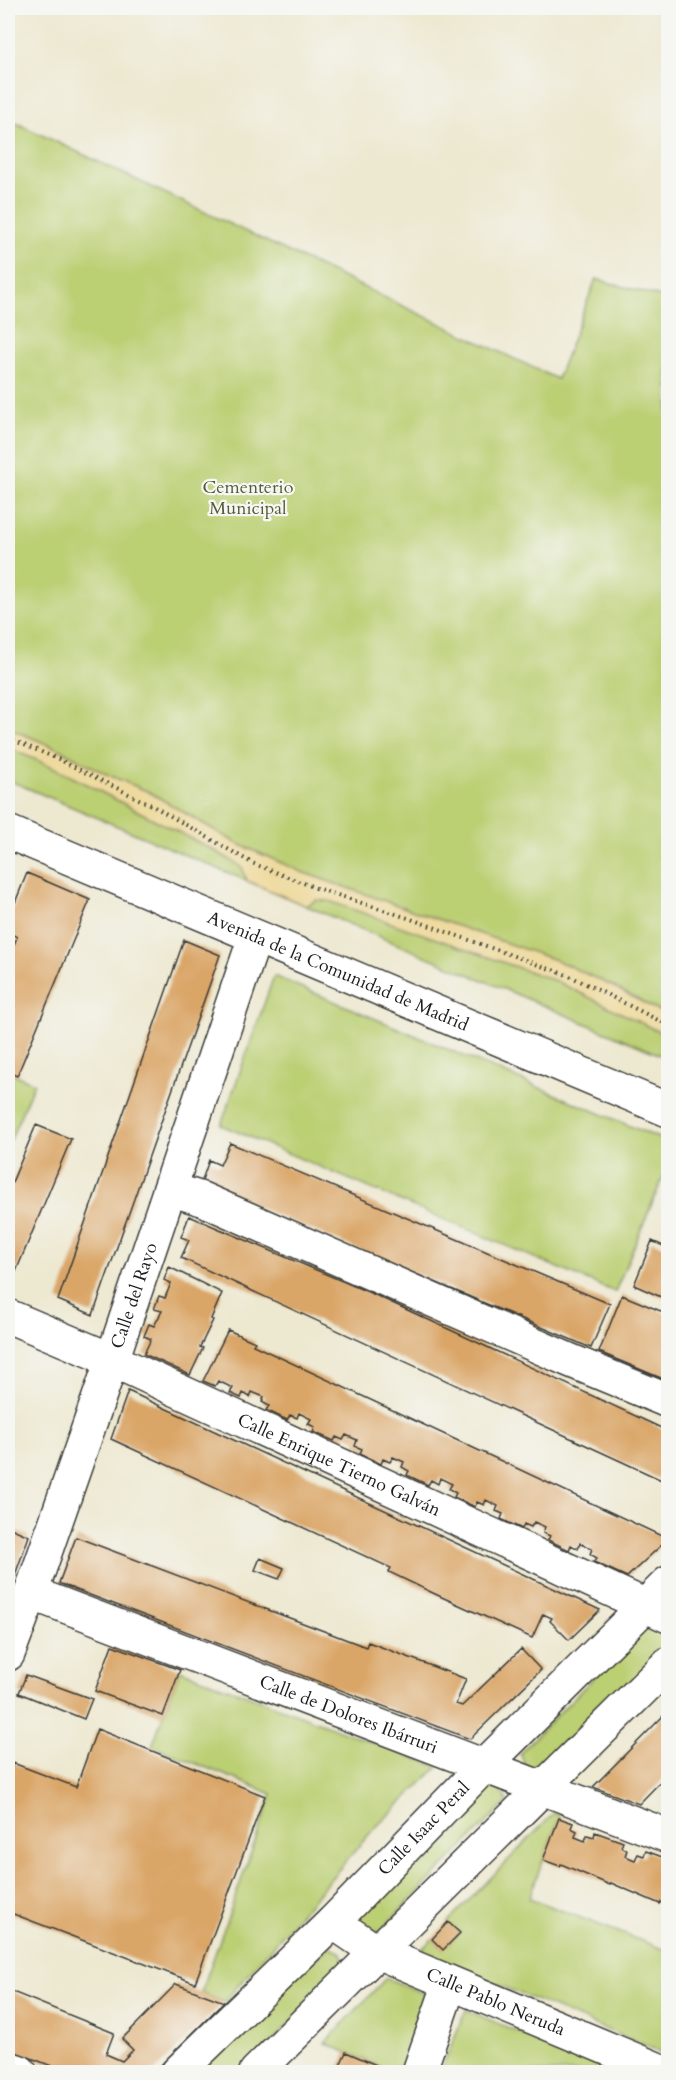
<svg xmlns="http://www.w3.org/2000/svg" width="676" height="2080" font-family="Cardo,serif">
  <rect width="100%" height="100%" fill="#f6f6f2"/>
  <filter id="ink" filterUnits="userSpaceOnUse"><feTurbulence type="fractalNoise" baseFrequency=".0167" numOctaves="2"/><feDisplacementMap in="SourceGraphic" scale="12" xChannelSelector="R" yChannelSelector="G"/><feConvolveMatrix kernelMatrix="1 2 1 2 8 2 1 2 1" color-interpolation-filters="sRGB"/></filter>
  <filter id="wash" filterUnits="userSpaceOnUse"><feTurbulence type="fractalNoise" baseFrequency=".008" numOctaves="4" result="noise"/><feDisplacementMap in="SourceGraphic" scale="24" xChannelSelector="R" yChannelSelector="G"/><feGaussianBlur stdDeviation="1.35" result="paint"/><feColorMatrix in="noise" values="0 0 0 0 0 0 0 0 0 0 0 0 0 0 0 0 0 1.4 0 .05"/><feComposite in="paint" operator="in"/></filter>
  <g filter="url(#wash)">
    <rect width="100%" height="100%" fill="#ede8d0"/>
    <path fill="#bbcf73" stroke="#6c7648" stroke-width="1.5" d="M8,119l549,260 39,-100 72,20v717l-58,-31 -52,-24 -254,-88 -68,-30 -87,-51 -43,-18 -45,-24 -53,-22z
      M8,748l45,19 166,86 23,14 5,14 -239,-101z
      M316,900l13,1 227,80 112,55v22l-362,-152z
      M274,976l394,166v23l-53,127 -394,-167z
      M8,1072l26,11 -26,63z
      M644,1626c16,0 24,11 22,25l-126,120 -15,-6 -5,-12z
      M180,1670l258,97 -66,64 -148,171 -23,-9 71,-199 -120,-48z
      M486,1784c11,3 18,6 21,18l-129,131 -20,-13v-10z
      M554,1813l6,2 -31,83 139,53v104l-249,-103 13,-13 11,10 17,-16 -12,-11z
      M330,1946l11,7 4,10 -100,109h-55z
      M386,1978l42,17 -29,77h-6l-68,-29z
      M466,2010l148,62h-174z"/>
    <path fill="#eeda9e" stroke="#857b5d" stroke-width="1.5" d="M8,728l53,22 45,24 43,18 87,51 68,30 254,88 52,24 58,31v20l-112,-55 -227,-80 -13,-1 -10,6 -59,-25 -5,-14 -23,-14 -166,-86 -45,-19z"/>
    <g id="blocks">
      <path fill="#daa667" d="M27,873l63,27 -73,176 -9,-4v-112l9,-23 -9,-5v-12z
        M184,940l36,15 -127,360 -35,-15z
        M36,1125l35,14 -59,142 -4,-2v-87z
        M230,1143l380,161 -19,44 -390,-165 8,-23 11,5z
        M189,1216l186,79 293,136v52l-487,-225 8,-18 -8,-3z
        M652,1241l16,7v52l-34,-15z
        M169,1267l53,26 -11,26 2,1 -13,27 3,1 -13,27 -46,-21 7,-15 -7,-3 5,-12 5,2 8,-15 -8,-2 5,-13 6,2 6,-15 -7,-3z
        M622,1295l46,19v67l-69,-29z
        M228,1330l27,12 -2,3 415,194 -41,38 -33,-15 3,-4 -7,-4 2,-5 -12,-6 -2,6 -7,-4 -2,5 -21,-10 2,-4 -7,-3 2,-6 -11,-5 -3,5 -7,-3 -2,5 -21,-10 2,-5 -7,-3 2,-5 -12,-6 -2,5 -7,-3 -2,5 -21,-10 2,-4 -7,-4 3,-5 -12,-6 -2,6 -7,-4 -3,5 -21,-10 2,-4 -7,-4 2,-5 -11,-5 -3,5 -7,-3 -2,5 -21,-10 2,-5 -7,-3 2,-6 -11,-5 -3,5 -7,-3 -2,4 -21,-9 2,-5 -7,-3 3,-5 -12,-6 -2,5 -7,-3 -3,5 -21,-10 3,-4 -7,-4 2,-5 -12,-5 -2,5 -7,-4 -2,5 -11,-5 3,-5 -15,-7 -3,5 -12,-5z
        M128,1391l401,186 71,33 -31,30 -19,-19 2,-3 -9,-4 -11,24 -97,-44 -46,-22 2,-4 -280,-129z
        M8,1527l21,9 -21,59z
        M76,1537l290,110 2,-5 98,37 -10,25 6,2 59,-57 20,21 -71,69 -409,-155 -2,-1z
        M260,1558l24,10 -5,11 -24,-9z
        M112,1645l68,25 -17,46 -68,-25z
        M26,1675l66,24 -8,20 -65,-26z
        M668,1711v63l-29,30 -46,-17z
        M97,1729l168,67 -70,187 -187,-71v-134l5,-15 63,24z
        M559,1818l14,5 -2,5 6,3 -2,6 10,4 2,-6 7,2 1,-5 28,10 -2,5 6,3 -2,6 10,4 3,-6 6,2 2,-5 22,8v46l-7,-3 -1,2 -49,-21 -1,2 -49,-21 -1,2 -17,-6z
        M448,1922l12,11 -17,17 -11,-11z
        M176,1984l48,18 -70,70h-87l-59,-23v-59l106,43 -8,21 16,7 11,-11 -11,-11z
        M346,2052l42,18 -1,2h-50z"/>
    </g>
  </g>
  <g filter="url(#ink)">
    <use href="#blocks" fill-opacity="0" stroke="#3b3b37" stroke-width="1.5"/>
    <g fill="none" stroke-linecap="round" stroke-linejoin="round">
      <g stroke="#3b3b37" stroke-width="36">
        <g id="minor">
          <path id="s1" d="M8,832l660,278"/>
          <path d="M170,1189l32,10 367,161 99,41"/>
          <path id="s2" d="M8,1316l104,44 556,256"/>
          <path id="s3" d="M31,1593l637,243"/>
          <path id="s4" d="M8,1654l23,-61 81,-233 143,-423"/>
          <path id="s5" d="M333,1922l44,30 287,120"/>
          <path d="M8,2068l12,4"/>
          <path id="s6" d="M178,2072l155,-150 150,-155 185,-184"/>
          <path d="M256,2072l412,-408"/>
          <path d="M419,2072l31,-89"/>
        </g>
      </g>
      <path stroke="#3b3b37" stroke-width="4" stroke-dasharray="1.5 4.5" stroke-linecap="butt" d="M8,738l50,21 95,47 99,57 64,25 95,31 161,58 96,48"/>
      <use href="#minor" stroke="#fff" stroke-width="33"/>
    </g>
  </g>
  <g text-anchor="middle" stroke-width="4.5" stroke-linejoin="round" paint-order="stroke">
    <g font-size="18" fill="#545b3a" stroke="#f6f6f2">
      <text x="248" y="493">Cementerio<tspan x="248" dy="21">Municipal</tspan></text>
    </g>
    <g font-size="18" fill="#1c1c1c" stroke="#f6f6f2">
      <text dy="6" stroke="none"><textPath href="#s1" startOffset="358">Avenida de la Comunidad de Madrid</textPath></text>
      <text dy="6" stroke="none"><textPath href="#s4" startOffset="380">Calle del Rayo</textPath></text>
      <text dy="6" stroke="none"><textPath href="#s2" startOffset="363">Calle Enrique Tierno Galván</textPath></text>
      <text dy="6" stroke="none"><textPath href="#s3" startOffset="340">Calle de Dolores Ibárruri</textPath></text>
      <text dy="6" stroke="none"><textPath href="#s6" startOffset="346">Calle Isaac Peral</textPath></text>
      <text dy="6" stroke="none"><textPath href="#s5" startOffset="182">Calle Pablo Neruda</textPath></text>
    </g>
  </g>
  <rect width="676" height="2080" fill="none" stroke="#f6f6f2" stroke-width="30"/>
</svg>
